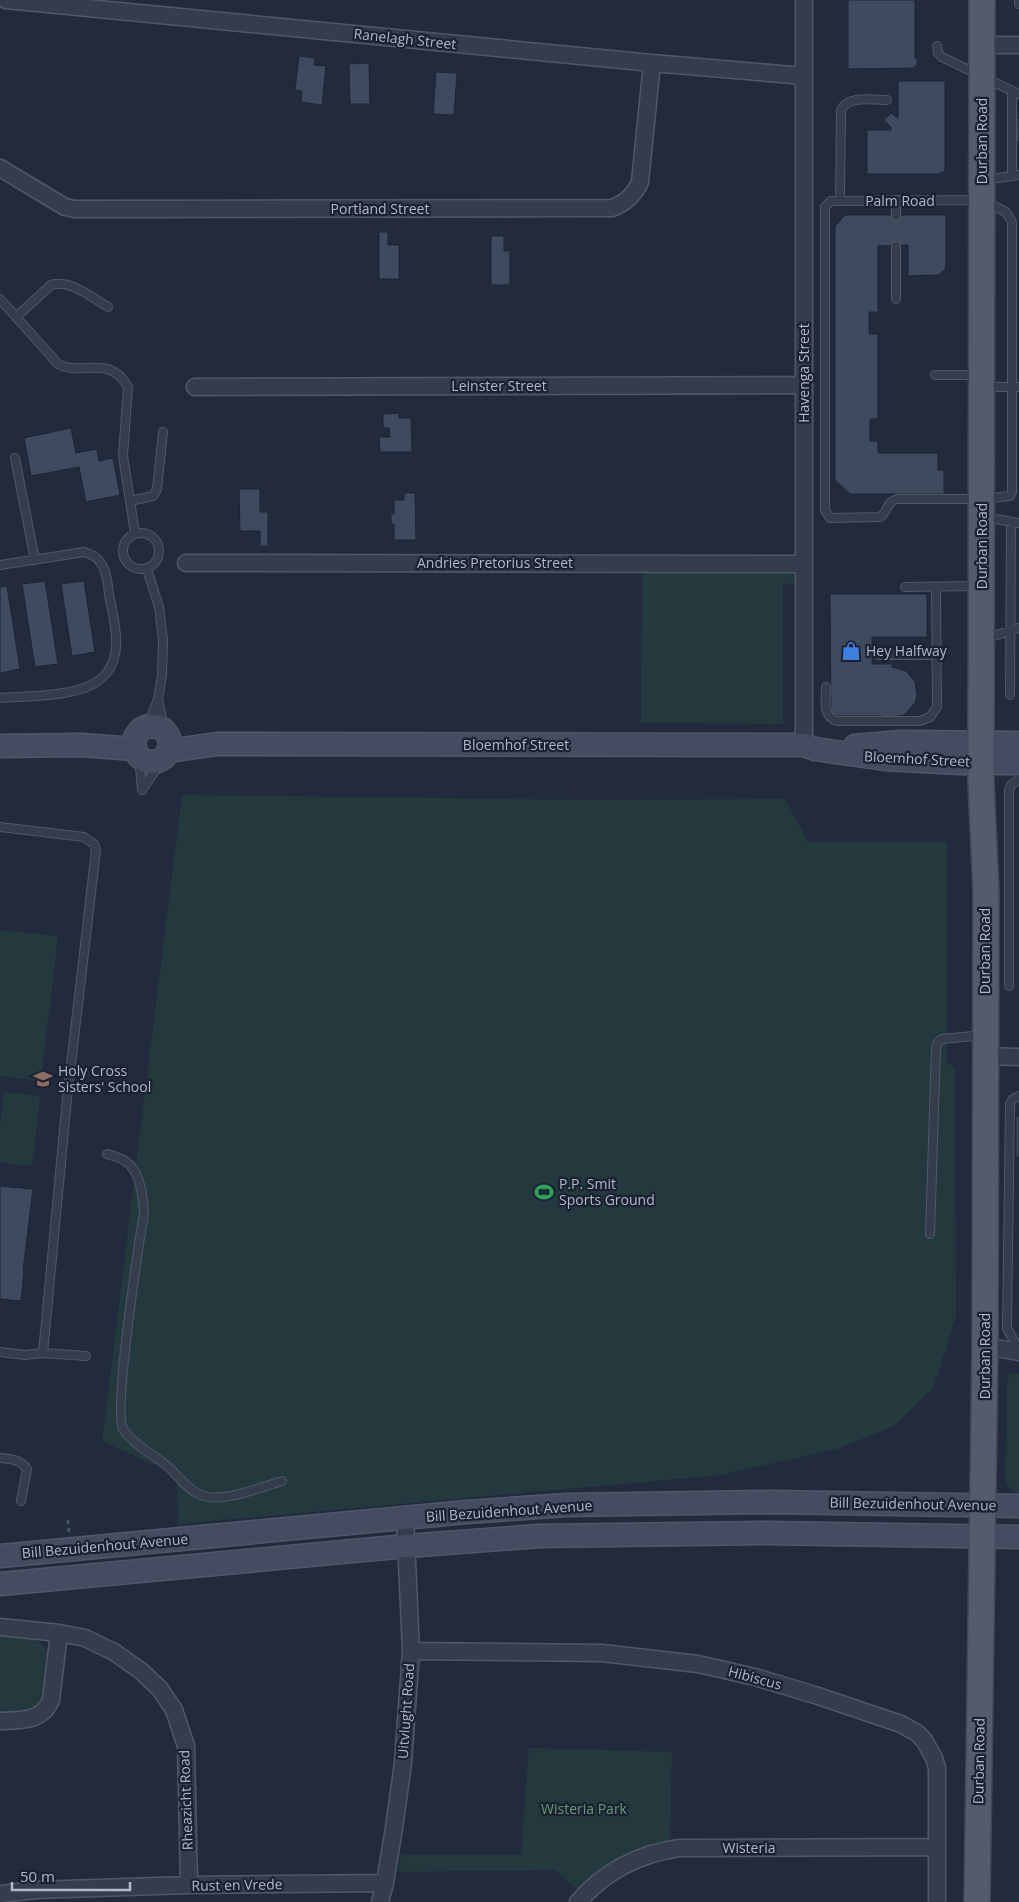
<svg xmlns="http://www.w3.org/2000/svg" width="1019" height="1902" font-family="'Open Sans',sans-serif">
  <rect width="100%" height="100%" fill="#212b3d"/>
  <path fill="#23393e" d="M642,572h143l7,2 3,9 -12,1v140l-142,-1z
    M182,795l416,5 187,-1 23,43h139v220l8,6 1,249 -23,71 -39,38 -57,23 -116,26 -543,49 -1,-49 -75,-34z
    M0,930l58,6 -17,145 -41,-5z
    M4,1092l36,4 -8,70 -32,-3v-36z
    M1009,1374h10v122l-13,-11 1,-103z
    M0,1634c20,2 42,0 49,23 -2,17 0,50 -21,55 -9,3 -19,2 -28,2z
    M529,1748l143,4 -2,89c-37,7 -66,23 -93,49l-21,-20 -158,2 3,-17h120z"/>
  <path fill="#404a5f" stroke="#1c2434" d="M848,0h67v58h2v8h-2v2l-67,1z
    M299,56l16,2 -1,7 12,1 -4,39 -21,-3 1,-11 -7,-1z
    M369,63l1,41h-20l-1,-40z
    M436,72l21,1 -3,42 -21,-1z
    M898,81h47v91h-4v2h-74v-44h24v-3l-7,-7 7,-7 7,5z
    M1017,118h2v24h-3z
    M845,215h101v49l-1,5 -6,6 -31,1v-31l-30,1v66h-9v22h9v85h-8v22h8v12h60v17h6v24h-94l-15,-14v-254z
    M379,232h9v13h11v34h-20z
    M491,236h13v15h6v34h-19z
    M399,413v5h12l1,34h-32l-1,-15h11l-1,-9h-6v-14z
    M71,428l5,25 21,-4 2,12 14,-3 7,37 -34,7 -7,-35 -48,9 -7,-38z
    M239,489h21v23h8v34h-8v-15h-20z
    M404,493h11l1,47h-22v-16h-3v-10h3v-14h10z
    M45,581l13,83 -23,3 -13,-83z
    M84,581l11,71 -23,4 -11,-72z
    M7,586l13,83 -20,4v-86z
    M830,594h97v43h-55v27h20v3l14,4 9,11 2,14 -2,7 -11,12 -15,3 -8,-2h-50z
    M1016,1116h3v42l-3,-1z
    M0,1186l33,3 -10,82h1l-3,30 -21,-2z"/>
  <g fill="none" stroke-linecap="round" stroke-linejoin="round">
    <g stroke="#505868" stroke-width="10">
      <path id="lane" d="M1019,0v4
        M937,46l1,7 4,4 35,17
        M987,79l32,15
        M1012,175v-84
        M984,180l35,-5
        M982,200l24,12 6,10v270l-2,4 -28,3h-85c-11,3 -9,13 -17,18l-50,1 -5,-8v-303l6,-6h4z
        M840,201l1,-91c7,-15 31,-10 46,-10
        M896,216v-16
        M0,299l58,65c23,13 51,-11 70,23l-5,69 12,77
        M896,299v-53
        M16,317l35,-32c20,-6 41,13 57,22
        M935,375h43
        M984,387h35
        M15,458l20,102
        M130,501l23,-5 4,-7 6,-57
        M984,517l35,6
        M123 551a18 18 0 1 1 36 0a18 18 0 1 1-36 0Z
        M0,565l84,-13c7,2 12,4 16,10 7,9 8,22 9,33 6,28 17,66 -11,86 -22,16 -71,15 -98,17
        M147,569l12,38 4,33 -1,35 -4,24 -11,28
        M905,587l73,-1
        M984,639l35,-11
        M879,655h58
        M826,687c0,13 -4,28 10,34h84l10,-4 7,-10 -1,-120
        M1010,695l1,-173
        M158,699l6,32
        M139,756l3,34
        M142,790l23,-34
        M0,827l84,10 10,7 2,6 -29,249 -24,254 -18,2 -25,-3
        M1009,986v-196l2,-5 8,-6
        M1019,1096l-6,3 -3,5 -3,224 12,22
        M107,1154c7,2 16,4 22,10 12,11 14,34 15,49 -5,30 -31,199 -21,216 7,13 31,26 43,36 11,9 21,25 35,30 20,9 60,-8 81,-14
        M930,1234l6,-186 2,-6 4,-3 41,-4
        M43,1353l43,3
        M0,1458c11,1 20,1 27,11l-6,32"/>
    </g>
    <g stroke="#505868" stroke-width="19">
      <path id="street" d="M6,0l646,63 152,13
        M982,45h37
        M0,168l65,39 10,2 537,-1c14,-5 22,-13 28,-26l12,-119
        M195,387l609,-2
        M186,563l618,1
        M804,745v-745
        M985,1056l34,1
        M985,1346l34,6
        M0,1627l59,6 26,5 29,14 27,19 19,18 14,21 12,36 3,139
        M411,1651l191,2 96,11 57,13 63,19 83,28 16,9 7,7 10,18 3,10v134
        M0,1721c21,-1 42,1 51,-21l8,-67
        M0,1894l36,-4 153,-5 196,-2
        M380,1902l5,-19 9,-55 9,-65 8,-112 -6,-134
        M578,1902c27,-31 60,-48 101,-54l258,-1"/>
    </g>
    <g stroke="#505868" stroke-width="25">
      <path id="secondary" d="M134 744a18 18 0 1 1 36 0a18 18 0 1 1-36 0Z
        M0,746l81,-1 54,4
        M855,746l46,-4 118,1
        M168,751l49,-7 587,1 11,4 70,10 74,4h60
        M0,1556l467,-44 99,-7 205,-3 248,4
        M0,1584l407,-38 132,-10 227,-3 253,4"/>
    </g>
    <g stroke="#3e4656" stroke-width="28">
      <path id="primary" d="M977,1902l8,-556 1,-453 -5,-111 1,-782"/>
    </g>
    <path stroke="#41565b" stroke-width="3" stroke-dasharray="4 4" stroke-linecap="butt" d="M68,1520l1,13"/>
    <use href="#lane" stroke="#353d4d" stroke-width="8"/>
    <use href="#street" stroke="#353d4d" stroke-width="16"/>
    <use href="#secondary" stroke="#434c60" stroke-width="22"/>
    <use href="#primary" stroke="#535c6d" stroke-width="25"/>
  </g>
  <defs>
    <g id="shop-bare" transform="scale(1.5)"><path d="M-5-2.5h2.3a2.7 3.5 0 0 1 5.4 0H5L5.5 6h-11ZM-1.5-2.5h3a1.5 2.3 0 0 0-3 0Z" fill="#3f7fe0" stroke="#1a2232" stroke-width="2.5" paint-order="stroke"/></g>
    <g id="school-bare" transform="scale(1.5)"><path d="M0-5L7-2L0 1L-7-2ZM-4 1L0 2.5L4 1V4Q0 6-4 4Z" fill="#8d6e63" stroke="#1a2232" stroke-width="2.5" paint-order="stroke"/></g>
    <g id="stadium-bare" transform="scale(1.5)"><path d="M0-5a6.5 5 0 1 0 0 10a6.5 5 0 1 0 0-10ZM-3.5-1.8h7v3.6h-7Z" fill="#2e9e5b" stroke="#1a2232" stroke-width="2.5" paint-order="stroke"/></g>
  </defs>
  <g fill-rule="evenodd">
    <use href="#shop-bare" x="851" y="651"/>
    <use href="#school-bare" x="43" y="1079"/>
    <use href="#stadium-bare" x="544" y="1192"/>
  </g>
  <g text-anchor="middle" stroke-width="4.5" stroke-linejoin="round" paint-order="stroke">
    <g font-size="14" fill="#b0b8c9" stroke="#1a2232">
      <text transform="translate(405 39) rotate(6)" y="5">Ranelagh Street</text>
      <text transform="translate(982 141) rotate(-90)" y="5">Durban Road</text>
      <text x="900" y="206">Palm Road</text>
      <text x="380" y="214">Portland Street</text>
      <text transform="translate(804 373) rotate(-90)" y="5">Havenga Street</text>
      <text x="499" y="391">Leinster Street</text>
      <text transform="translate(982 546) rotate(-90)" y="5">Durban Road</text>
      <text x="495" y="568">Andries Pretorius Street</text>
      <text x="516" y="750">Bloemhof Street</text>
      <text transform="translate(917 759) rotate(3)" y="5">Bloemhof Street</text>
      <text transform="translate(985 951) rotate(-90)" y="5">Durban Road</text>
      <text transform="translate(985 1356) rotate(-90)" y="5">Durban Road</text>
      <text transform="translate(913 1504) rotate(1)" y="5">Bill Bezuidenhout Avenue</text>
      <text transform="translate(509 1511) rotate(-4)" y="5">Bill Bezuidenhout Avenue</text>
      <text transform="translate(105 1546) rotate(-5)" y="5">Bill Bezuidenhout Avenue</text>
      <text transform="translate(755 1678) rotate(15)" y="5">Hibiscus</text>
      <text transform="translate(406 1711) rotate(-86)" y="5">Uitvlught Road</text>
      <text transform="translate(979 1761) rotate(-89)" y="5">Durban Road</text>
      <text transform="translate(186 1800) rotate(-92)" y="5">Rheazicht Road</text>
      <text x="749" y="1853">Wisteria</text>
      <text transform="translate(237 1885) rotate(-1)" y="5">Rust en Vrede</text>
    </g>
    <g font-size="14" fill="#b0b8c9" stroke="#1a2232" text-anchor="start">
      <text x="866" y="656">Hey Halfway</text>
      <text x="58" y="1076">Holy Cross<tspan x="58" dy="16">Sisters' School</tspan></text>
      <text x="559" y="1189">P.P. Smit<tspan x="559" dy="16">Sports Ground</tspan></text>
    </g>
    <g font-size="14" fill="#669b76" stroke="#1a2232">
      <text x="584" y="1814">Wisteria Park</text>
    </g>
  </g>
  <path d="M12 1882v8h118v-8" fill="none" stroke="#b0b8c9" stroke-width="2.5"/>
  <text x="20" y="1882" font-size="15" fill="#b0b8c9" stroke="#1a2232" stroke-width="4" paint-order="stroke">50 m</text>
</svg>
